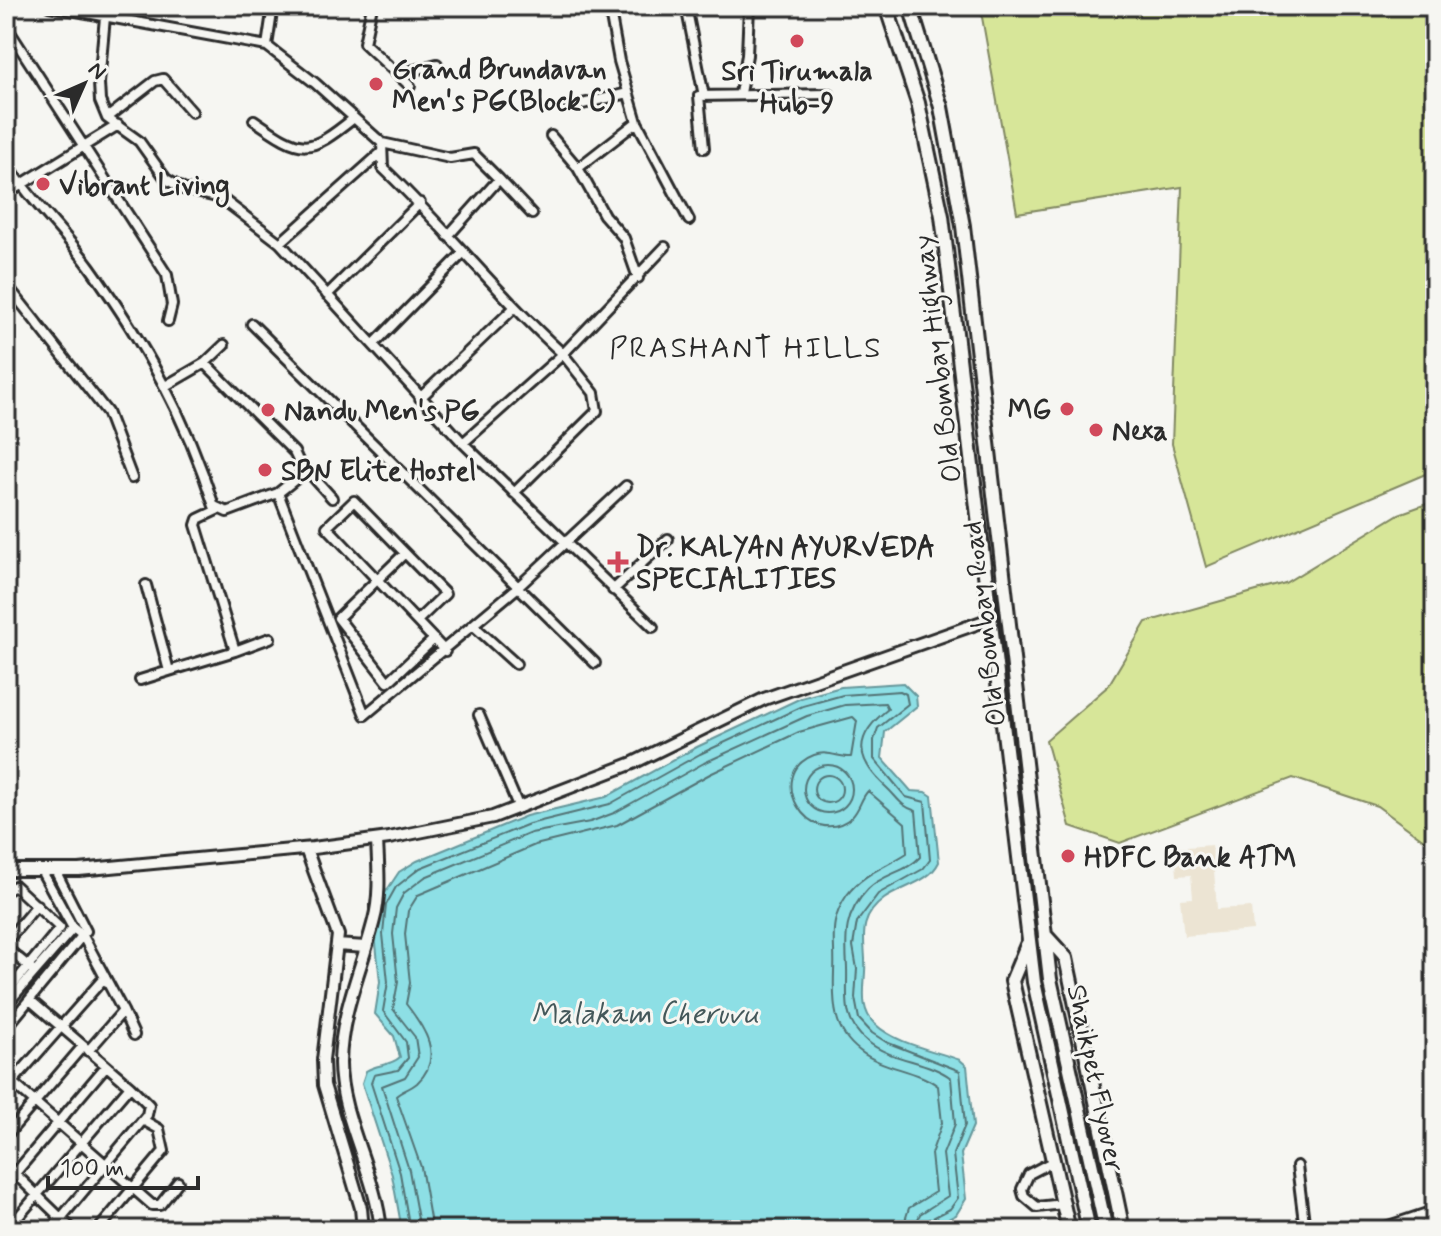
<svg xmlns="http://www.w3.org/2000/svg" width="1441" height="1236" font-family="Mynerve,sans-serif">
  <rect width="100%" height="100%" fill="#f6f6f2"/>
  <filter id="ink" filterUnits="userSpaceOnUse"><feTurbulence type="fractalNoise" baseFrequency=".0125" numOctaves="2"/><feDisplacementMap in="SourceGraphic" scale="16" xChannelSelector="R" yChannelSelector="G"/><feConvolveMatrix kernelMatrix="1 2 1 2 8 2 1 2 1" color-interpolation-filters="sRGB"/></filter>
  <g filter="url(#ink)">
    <path fill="#ece4d3" d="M1212,845l5,64 34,-2 2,23 -69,6 -4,-37 13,-1 -2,-23 -14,1 -2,-28z"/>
    <path fill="#d7e699" stroke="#818862" stroke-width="2" d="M980,6h455v464l-229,97 -34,-123 10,-257 -165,26z
      M1435,501v347l-58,-42 -84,-28 -173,65 -50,-17 -24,-86 62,-54 38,-64 139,-39 114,-69z"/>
    <path fill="#8ddfe5" stroke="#66979b" stroke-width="2" d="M903,683l13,13 1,10 -32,26 -3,26 29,33 15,1 6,4 7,66c-10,21 -37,24 -55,37 -30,22 -17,45 -19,73 -1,19 -5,38 10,52 21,20 58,26 85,36l7,6 6,60 -12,28 5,45 -10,16 -29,15h-525l-10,-55 -30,-92 4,-12c11,-7 25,-5 34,-14l-6,-21 -19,-22 5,-32 -5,-48 4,-32 20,-30 18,-11 109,-45 80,-19 91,-50 104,-49 40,-11z"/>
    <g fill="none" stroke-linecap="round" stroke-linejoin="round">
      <path stroke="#527375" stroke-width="2" d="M804 789a24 24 0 1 1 48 0a24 24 0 1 1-48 0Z
        M814 789a14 14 0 1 1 28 0a14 14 0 1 1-28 0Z
        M410,1230l-10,-57 -29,-90 3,-8 24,-5 10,-12 -2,-16 -23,-31 5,-29 -5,-48 3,-29 10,-18 24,-19 109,-44 81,-20 90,-50 103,-48 40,-11 57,-4 6,3 2,10 -30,24 -4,12v19l32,38 19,5 5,58 -7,9 -45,25 -21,28 -4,24 4,23 -2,29 4,21 13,14 14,9 74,29 5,54 -12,29 5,44 -8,11 -23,12 -3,9
        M420,1230l-11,-60 -27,-84 23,-9 13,-20 -3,-20 -22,-28 5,-27 -5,-48 3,-26 8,-15 21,-16 106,-44 59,-11 24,-9 90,-50 103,-47 38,-11 40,-2 3,6c-34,27 -34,49 -2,78 12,11 14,19 30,24l4,46c-13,15 -38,17 -52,32 -24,25 -23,47 -21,79 1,28 -6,53 20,73 24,20 60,19 84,37l4,46 -12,30 5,42 -28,18 -6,16
        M432,1230l-11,-63 -25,-71c5,-5 14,-7 21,-13 28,-26 7,-56 -11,-79l4,-21 -5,-49 3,-23 10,-16 117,-50 82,-20 93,-51 89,-42 54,-15 4,4 -6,36c-12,1 -23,-7 -37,-2 -51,19 -5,98 38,62 8,-8 9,-19 16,-26l37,32 2,30c-21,14 -44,20 -60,42 -20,29 -11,46 -13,77 -1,31 -1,59 26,79 23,18 56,18 78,35l4,37 -11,31 4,38 -26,16 -7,22"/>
      <g stroke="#2b2b2b" stroke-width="14">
        <path id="minor" d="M49,6l218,40 48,37 67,60 1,25c63,60 116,128 180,186l102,-107
          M106,6l-7,77 1,18 7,17 32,23 27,38 17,10 38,9 59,45 183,200 190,184
          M372,6l-8,37 46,43
          M609,6l10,55 18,61 52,98
          M686,6l18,90
          M6,10l7,-4
          M6,26l161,249 5,30 -4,16
          M267,46l6,-40
          M400,74l37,-10
          M740,93l7,-38 2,-49
          M570,107l58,-14
          M107,118l48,-37 8,-2 29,33
          M254,120c49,34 54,35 100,-2
          M637,122l-59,46 26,47 20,23 14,40
          M551,136l27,32
          M382,143l68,15 24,-4 25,25 -51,57
          M704,148l-5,-52 130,-2
          M6,161c23,39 57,69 84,106 55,77 95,148 124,239l13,6 51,-19 29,-23 -6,-3 -7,-15 -89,-89
          M499,179l33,35
          M6,194l112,-69
          M280,243l102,-91
          M6,284l101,128 25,66
          M327,295l93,-92
          M252,324l343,339
          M375,343l89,-91
          M167,385l38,-22 19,-18
          M420,398l93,-89
          M463,443l100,-89 31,39 3,18 -83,82
          M307,470l25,28
          M278,493l87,222 152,-127 109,-102
          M405,553l-67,65 50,64 46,-43
          M146,585l23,86 66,-20 -39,-126 2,-6 19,-9
          M613,590l55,-51
          M417,621l28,-27 -91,-93 -27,26 118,124
          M474,626l42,38
          M235,651l35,-13
          M140,680l29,-9
          M479,715l40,93
          M41,870l32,58 10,8 40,75 -35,40
          M6,891l9,-5 45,42 -54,65
          M6,942l31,-37
          M6,948l26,21
          M6,1005l67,-77
          M123,1011l11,24
          M6,1028l80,-97 -31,-61
          M6,1077l146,128h8l18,-23
          M6,1089l99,-112
          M6,1136l77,-90
          M1052,1162l-23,12 -7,15 2,7 13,11 26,-3
          M6,1165l67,65
          M1297,1166l8,64
          M6,1184l100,-118
          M7,1230l123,-144 -100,-86
          M51,1230l96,-115 2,-10 -19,-19
          M98,1230l66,-79 -5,-22 -16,-9"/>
      </g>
      <g stroke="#2b2b2b" stroke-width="16">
        <path id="tertiary" d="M377,840c1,26 4,54 -3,80 -12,48 -33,91 -34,143 0,54 36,111 41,167
          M306,849l32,86 -15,125 1,25 37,123 2,22
          M6,870h73l234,-22 76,-10 104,-21 140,-54 131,-64 226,-80
          M337,945l28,2"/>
      </g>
      <g stroke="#2b2b2b" stroke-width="17">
        <path id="secondary" d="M1381,1230l54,-18
          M1420,1230l15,-4"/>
      </g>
      <g stroke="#2b2b2b" stroke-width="18">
        <path id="primary" d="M886,6l32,97 24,113 92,766 55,248
          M910,6l31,101 22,119 87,753 56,251
          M1045,935l21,23 57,272
          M1027,945l-15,36 57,249"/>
      </g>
      <use href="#minor" stroke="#f6f6f2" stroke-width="8"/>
      <use href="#tertiary" stroke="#f6f6f2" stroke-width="10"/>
      <use href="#secondary" stroke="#f6f6f2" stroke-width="11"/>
      <use href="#primary" stroke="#f6f6f2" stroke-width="12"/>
    </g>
  </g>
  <g fill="#d1495b" stroke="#f6f6f2" stroke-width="3">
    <circle cx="797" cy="41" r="8"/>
    <circle cx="376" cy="84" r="8"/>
    <circle cx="43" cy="184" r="8"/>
    <circle cx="1067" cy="409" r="8"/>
    <circle cx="268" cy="410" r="8"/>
    <circle cx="1096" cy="430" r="8"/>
    <circle cx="265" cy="470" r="8"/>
    <path d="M614 550h8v8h8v8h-8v8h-8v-8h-8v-8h8z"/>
    <circle cx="1068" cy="856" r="8"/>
  </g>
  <g text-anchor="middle" stroke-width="6" stroke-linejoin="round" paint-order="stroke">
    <g font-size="28" font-weight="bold" fill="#2b2b2b" stroke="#f6f6f2" text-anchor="start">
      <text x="392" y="78">Grand Brundavan<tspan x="392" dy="32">Men's PG(Block C)</tspan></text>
      <text x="797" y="80" text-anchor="middle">Sri Tirumala<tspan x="797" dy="32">Hub-9</tspan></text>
      <text x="59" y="194">Vibrant Living</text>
      <text x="1051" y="419" text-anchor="end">MG</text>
      <text x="284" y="420">Nandu Men's PG</text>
      <text x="1112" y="440">Nexa</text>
      <text x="281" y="480">SBN Elite Hostel</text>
      <text x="636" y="556">Dr. KALYAN AYURVEDA<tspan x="636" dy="32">SPECIALITIES</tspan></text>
      <text x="1084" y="866">HDFC Bank ATM</text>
    </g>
    <g font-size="28" fill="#2b2b2b" stroke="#f6f6f2">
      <text transform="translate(936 359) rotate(-97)" y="10">Old Bombay Highway</text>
      <text transform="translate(983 624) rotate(-97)" y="10">Old Bombay Road</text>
      <text transform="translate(1097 1078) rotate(78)" y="10">Shaikpet Flyover</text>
    </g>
    <g font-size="30" letter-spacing="2" fill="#2b2b2b" stroke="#f6f6f2">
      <text x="746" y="357">PRASHANT HILLS</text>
    </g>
    <g font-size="30" font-style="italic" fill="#44585a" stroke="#f6f6f2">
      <text x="645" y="1023">Malakam Cheruvu</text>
    </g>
  </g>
  <rect width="1441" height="1236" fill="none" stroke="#f6f6f2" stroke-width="32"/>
  <rect x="16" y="16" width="1409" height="1204" fill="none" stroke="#2b2b2b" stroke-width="3" filter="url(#ink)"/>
  <g transform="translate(84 84) rotate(45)" stroke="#f6f6f2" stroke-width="6" paint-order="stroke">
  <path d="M0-6L14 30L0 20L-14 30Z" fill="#2b2b2b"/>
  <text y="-12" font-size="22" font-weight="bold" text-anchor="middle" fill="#2b2b2b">N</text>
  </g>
  <path d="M48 1176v12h150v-12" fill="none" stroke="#2b2b2b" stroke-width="4"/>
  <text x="60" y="1176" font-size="24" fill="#2b2b2b" stroke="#f6f6f2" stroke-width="6" paint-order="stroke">100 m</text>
</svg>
